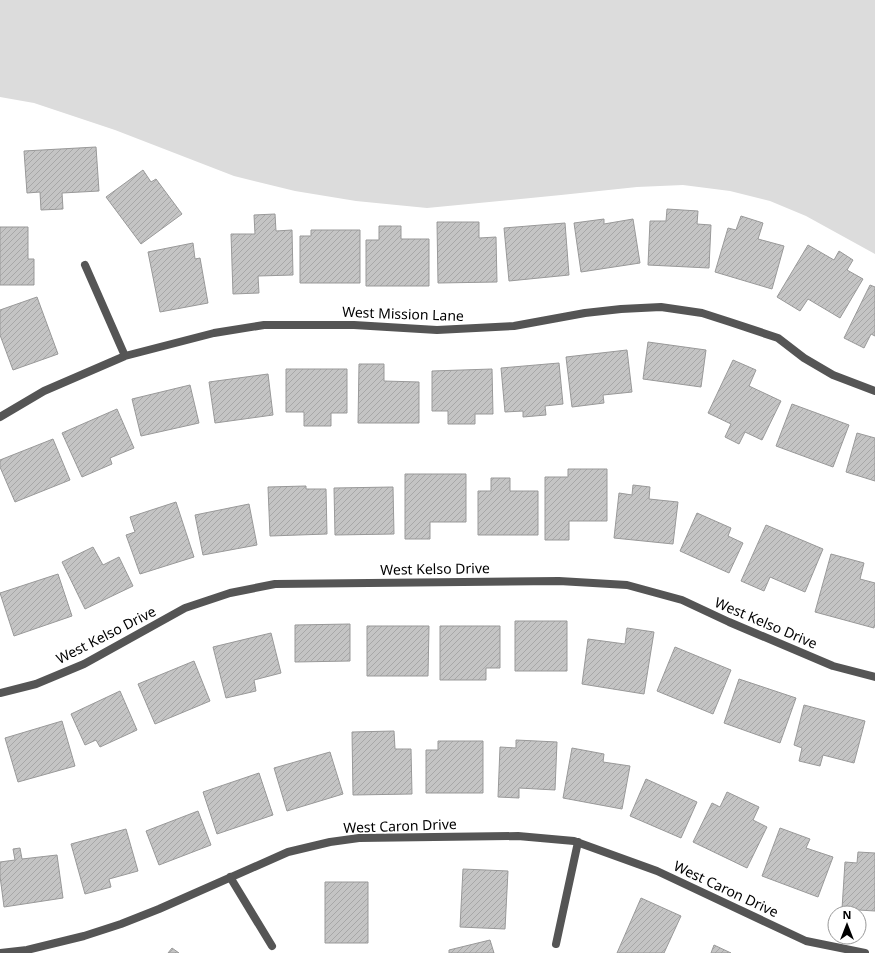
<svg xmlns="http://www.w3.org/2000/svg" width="875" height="953" font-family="'Noto Sans',sans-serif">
  <defs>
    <pattern id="building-hatch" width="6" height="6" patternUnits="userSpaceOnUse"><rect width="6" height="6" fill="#c4c4c4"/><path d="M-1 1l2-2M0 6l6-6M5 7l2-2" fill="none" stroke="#a7a7a7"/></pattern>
  </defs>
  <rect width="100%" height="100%" fill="#fff"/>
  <path fill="#dcdcdc" d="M0,0h875v254l-69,-38 -36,-15 -40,-10 -47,-6 -46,2 -76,8 -134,13 -71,-7 -61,-10 -61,-15 -119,-46 -81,-27 -34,-6z"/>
  <path fill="url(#building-hatch)" stroke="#999" d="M96,147l3,44 -37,2 1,16 -22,1 -1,-18 -13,1 -3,-42z
    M143,170l8,12 5,-3 26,35 -41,30 -35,-47z
    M667,209l31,2 -1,13 14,1 -2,43 -61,-3 2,-44h16z
    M275,214l1,17 16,-1 1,45 -35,1 1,17 -26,1 -2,-60h24l-1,-19z
    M741,216l22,7 -5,16 26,7 -12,43 -57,-17 13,-44 8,2z
    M604,219v5l29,-5 7,44 -59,9 -7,-49z
    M437,222h42v16l17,-1 1,45 -59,1z
    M565,223l4,52 -60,6 -5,-53z
    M379,226h22v13h28v47h-63v-46h13z
    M0,227h28v32h6v26h-34z
    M311,230h49v53h-60v-47h11z
    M193,243l2,16 5,-1 8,45 -48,9 -12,-60z
    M808,245l26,15 5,-9 14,9 -6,10 16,9 -23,39 -32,-19 -8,12 -23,-14z
    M870,285l5,2v49l-4,-2 -7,14 -20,-10z
    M37,297l21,57 -45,16 -13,-35v-25z
    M648,342l58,8 -5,37 -58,-8z
    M627,350l5,42 -29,3 1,8 -32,4 -6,-50z
    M733,360l23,10 -7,16 32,15 -19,39 -17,-8 -6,12 -14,-7 6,-13 -23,-11z
    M559,363l4,41 -18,2 1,9 -23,2v-6l-18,1 -4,-44z
    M359,364h25v17l35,1v41h-61z
    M286,369h61v44h-16v13h-27v-14h-18z
    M492,369l1,45h-18v10h-27v-13h-16v-40z
    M268,374l5,41 -58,8 -6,-41z
    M190,385l9,38 -58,13 -9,-37z
    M792,404l57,21 -16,42 -57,-21z
    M117,409l17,39 -24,10 2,6 -30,13 -20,-44z
    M857,433l18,5v43l-29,-9z
    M53,439l17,41 -55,22 -15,-35v-7z
    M568,469h39v52h-38v19h-24v-63h23z
    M405,474h61v48h-36v17h-25z
    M491,478h19v13h28v44h-60v-44h13z
    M633,485l17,2 -1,12 29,3 -5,42 -59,-6 5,-45 13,2z
    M306,486v3h20l1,45 -57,2 -2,-49z
    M393,487l1,47 -59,1 -1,-47z
    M176,502l18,55 -54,17 -14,-39 9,-3 -5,-15z
    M249,504l8,41 -54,10 -8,-40z
    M697,513l34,15 -3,8 15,7 -14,30 -49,-22z
    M766,525l57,24 -18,43 -35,-15 -6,14 -23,-10z
    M93,547l10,18 16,-8 14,29 -48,23 -23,-47z
    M831,554l33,9 -4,16 15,4v40l-1,5 -59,-16z
    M58,574l14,42 -58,20 -14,-43z
    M515,621h52v50h-52z
    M350,624v37l-55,1v-37z
    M367,626h62l-1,50h-61z
    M440,626h60v42h-14v12h-46z
    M627,628l27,4 -10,62 -62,-10 6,-45 37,5z
    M271,633l10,40 -27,7 2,11 -30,7 -13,-51z
    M675,647l56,23 -18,44 -56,-23z
    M194,661l16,40 -55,23 -17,-40z
    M739,679l57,19 -16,45 -56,-20z
    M120,691l17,39 -37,17 -4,-7 -11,5 -14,-31z
    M804,705l61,16 -11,42 -31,-8 -3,11 -21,-5 3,-13 -8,-3z
    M62,721l13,45 -57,16 -13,-44z
    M394,731l1,18h16l1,45 -59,1 -1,-63z
    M516,740l41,2 -2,48 -36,-2v10l-21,-1 2,-50 16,1z
    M438,741h45v52h-57v-43h12z
    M572,748l32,6 -1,8 27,4 -8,43 -59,-11z
    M330,752l13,42 -56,17 -13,-43z
    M259,773l14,42 -56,19 -14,-42z
    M646,779l51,23 -16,36 -51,-22z
    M727,792l32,15 -6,13 14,7 -20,41 -54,-26 19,-39 8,4z
    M198,811l13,34 -52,20 -13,-34z
    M780,828l30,11 -4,9 27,9 -15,40 -56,-21z
    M126,829l12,42 -29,8 2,8 -26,7 -14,-50z
    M20,848l2,11 35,-4 6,43 -59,9 -4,-31v-14l15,-2 -2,-11z
    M858,852l17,1v58l-33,-2 3,-47 12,1z
    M463,869l45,2 -3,58 -45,-2z
    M325,882h43v61h-43z
    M641,898l40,18 -17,37h-47z
    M490,940l4,13h-45v-3z
    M714,945l17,8h-20z
    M172,948l7,5h-11z"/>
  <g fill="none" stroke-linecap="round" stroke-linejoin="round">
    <path stroke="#555" stroke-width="8" d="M85,265l40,91
      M0,417l44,-26 81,-35 89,-23 50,-8h90l83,5 77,-4 71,-13 36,-4 40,-2 41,6 28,9 48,16 26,20 29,17 42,16
      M0,693l36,-9 48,-20 101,-56 45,-15 45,-9 284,-3 68,4 55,15 47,22 104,44 42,11
      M230,877l42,69
      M556,944l22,-102
      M0,953l27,-3 57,-14 37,-12 38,-15 129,-57 42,-10 29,-4 159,-2 56,5 83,30 149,70 59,12"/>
  </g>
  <g text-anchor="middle" stroke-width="3" stroke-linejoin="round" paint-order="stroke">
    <g font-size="14" fill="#000" stroke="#fff">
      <text transform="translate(403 314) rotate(2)" y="5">West Mission Lane</text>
      <text transform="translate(435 569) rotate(-1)" y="5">West Kelso Drive</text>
      <text transform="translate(766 623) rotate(23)" y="5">West Kelso Drive</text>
      <text transform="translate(106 635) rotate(-27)" y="5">West Kelso Drive</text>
      <text transform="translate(400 826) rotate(-2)" y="5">West Caron Drive</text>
      <text transform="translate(726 889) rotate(25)" y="5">West Caron Drive</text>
    </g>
  </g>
  <g transform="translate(847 925)"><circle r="19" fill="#ffffff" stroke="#999999"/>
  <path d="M0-3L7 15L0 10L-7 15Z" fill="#000000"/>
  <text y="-6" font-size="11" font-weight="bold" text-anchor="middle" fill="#000000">N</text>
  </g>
</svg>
